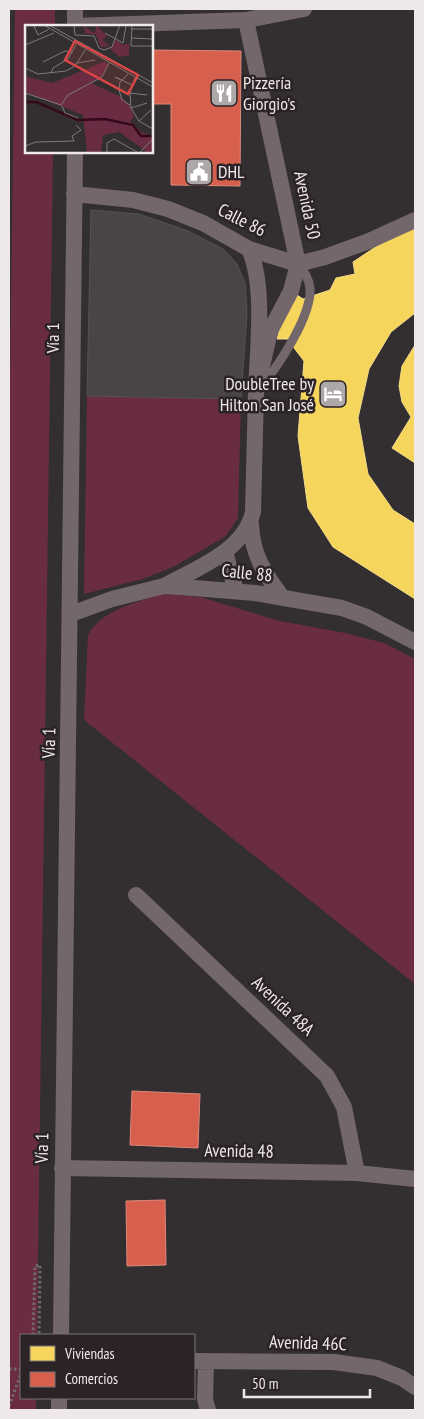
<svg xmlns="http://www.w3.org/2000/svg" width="424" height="1419" font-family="'PT Sans Narrow',sans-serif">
  <rect width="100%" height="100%" fill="#332f30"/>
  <path fill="#692c42" d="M15,9h40v17h-29v125h27l-16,1184h-16v63h15v12h-27v-963z
    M87,396l154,3 -3,119 -12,18 -53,31 -30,12 -59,15z
    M164,594l36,3 80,24 65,12 39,10 31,16v325l-331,-264 4,-85c13,-25 51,-34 76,-41z"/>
  <path fill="#f6d55c" stroke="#f4db86" d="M415,226v87l-24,19 -22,37 -11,49 10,56 25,36 22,14v75l-82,-52 -25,-39 -10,-72 6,-75 -13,-17v-5h-14l7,-25 13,-19 6,4 27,-9 6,-12 19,-4 -2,-12 42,-28z
    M415,345v118l-23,-15 19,-31 -9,-15 -3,-16 3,-20z"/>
  <path fill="#d6604d" stroke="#dd897c" d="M151,50l90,1 -1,135 -69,-1v-81h-20z
    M132,1091l68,3 -2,54 -68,-3z
    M165,1200l1,65 -39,1 -1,-65z"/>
  <path fill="#494546" stroke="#565254" d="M91,210l48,4 49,17 35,18 14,15 8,19 2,30 -6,86 -154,-3z"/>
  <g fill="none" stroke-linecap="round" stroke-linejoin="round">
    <path stroke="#72696c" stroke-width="3" stroke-dasharray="2.5 2.5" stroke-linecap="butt" d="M33,1335l2,-69 5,-1 -1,70
      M9,1369h12
      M9,1406l12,-32"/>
    <path stroke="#74676b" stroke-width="9" d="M261,387c17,-21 51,-71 49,-99 -1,-10 -6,-16 -12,-24"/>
    <path stroke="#74676b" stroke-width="16" d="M246,20l52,244 -7,27 -21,40 -14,62c1,-41 10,-107 -7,-144
      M75,26l171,-6 58,-11
      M75,26v-17
      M74,194l59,6 35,9 35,14 46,26 49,15 27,-7 44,-16 46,-21
      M251,524c1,30 13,49 31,73
      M225,552l11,39
      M164,586c33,-18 80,-35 89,-74l3,-119
      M71,614l41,-15 52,-13 30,2 61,5 87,15 25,9 48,25
      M136,895l191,181 17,31 13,66
      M62,1168l295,5 58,6
      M61,1335l14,-1184
      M194,1361l140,1 43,6 25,10 13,9
      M206,1362l-1,37 3,11
      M59,1410v-12"/>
  </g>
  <defs>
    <g id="restaurant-square" transform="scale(1.4375)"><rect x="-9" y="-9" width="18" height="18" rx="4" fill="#ada7a8" stroke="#2b2325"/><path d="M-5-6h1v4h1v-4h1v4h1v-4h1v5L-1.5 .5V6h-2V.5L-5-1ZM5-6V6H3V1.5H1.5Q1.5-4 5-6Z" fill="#fff"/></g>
    <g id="civic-square" transform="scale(1.4375)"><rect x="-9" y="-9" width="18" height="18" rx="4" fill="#ada7a8" stroke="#2b2325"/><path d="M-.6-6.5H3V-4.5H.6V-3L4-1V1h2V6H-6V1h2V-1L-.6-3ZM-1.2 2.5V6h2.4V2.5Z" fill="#fff"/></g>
    <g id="hotel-square" transform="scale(1.4375)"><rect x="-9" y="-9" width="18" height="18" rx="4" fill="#ada7a8" stroke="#2b2325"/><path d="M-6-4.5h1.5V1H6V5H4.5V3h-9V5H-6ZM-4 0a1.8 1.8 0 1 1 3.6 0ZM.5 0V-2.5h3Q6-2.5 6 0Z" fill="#fff"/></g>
  </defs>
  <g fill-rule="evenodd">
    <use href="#restaurant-square" x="224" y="93"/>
    <use href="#civic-square" x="199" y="172"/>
    <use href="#hotel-square" x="333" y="394"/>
  </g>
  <g text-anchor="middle" stroke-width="5" stroke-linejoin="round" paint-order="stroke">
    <g font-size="18" fill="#eee8e9" stroke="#2b2325" text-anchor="start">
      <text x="243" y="89">Pizzería<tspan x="243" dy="21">Giorgio's</tspan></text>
      <text x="218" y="178">DHL</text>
      <text x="314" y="390" text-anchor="end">DoubleTree by<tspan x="314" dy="21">Hilton San José</tspan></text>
    </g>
    <g font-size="18" fill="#eee8e9" stroke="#2b2325">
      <text transform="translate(307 205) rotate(78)" y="6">Avenida 50</text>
      <text transform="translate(242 220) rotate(27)" y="6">Calle 86</text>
      <text transform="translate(53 338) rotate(-90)" y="6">Vía 1</text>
      <text transform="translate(247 573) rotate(6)" y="6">Calle 88</text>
      <text transform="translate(49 743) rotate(-89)" y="6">Vía 1</text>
      <text transform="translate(283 1006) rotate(43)" y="6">Avenida 48A</text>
      <text transform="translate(42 1148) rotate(-89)" y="6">Vía 1</text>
      <text transform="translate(239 1151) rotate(1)" y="6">Avenida 48</text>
      <text transform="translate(308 1343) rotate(2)" y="6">Avenida 46C</text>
    </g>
  </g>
  <g transform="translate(25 25)">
    <rect width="128" height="128" fill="#332f30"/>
    <path d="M51,0l9,2 9,6 3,-7 10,10 -5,4 8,6 -9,1 -5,-12 -11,-2 -1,-7zM91,15l7,5 6,-2v12l-9,2 -10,-8zM79,37l4,2 -7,13 -10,6 28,13 11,9 4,12 -4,4 11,11 11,4v16h-5l-28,-20 -16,3 -2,17h-14l-4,-37 -58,-23v-16l27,7z" fill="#692c42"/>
    <path fill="none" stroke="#35091b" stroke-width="2.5" d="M0,77h11l42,18 27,-1 28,6 8,11h12"/>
    <path fill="none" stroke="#7e797a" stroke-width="1" d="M19,0l109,62M24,0l104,58M49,0l1,10 19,1 5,12 5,2 8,-3 8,-22M107,0l-1,21h22M9,1l4,9 11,-6M107,4h21M80,8l18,10 3,-17M106,13l22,1M0,20l29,-12M18,37l22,-11 8,1M52,38l18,-3M0,43l13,6 28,-3 9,-5 10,-16M26,48l2,-5 15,-9 8,-14M103,49l-8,8 -1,8 3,10 8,5M110,53l-5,15 1,15 8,13 14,8M96,55l-6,-3 17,8M0,68l36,12 7,-10 34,-18 7,-14M105,68l17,2M37,81l3,7 13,5M106,83l16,-5M114,96l12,-11M47,111l9,-6 -5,-5M0,121l11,-4 38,-1 -2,-5M82,127v-9l7,-4 23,13M115,127l13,-13"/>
    <path fill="#da4545" fill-opacity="0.15" stroke="#da4545" stroke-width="2.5" d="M50,16l63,34 -10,19 -63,-34z"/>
    <rect width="128" height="128" fill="none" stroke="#eee8e9" stroke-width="2.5"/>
  </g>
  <rect width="424" height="1419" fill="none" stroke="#eee8e9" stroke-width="20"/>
  <rect x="20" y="1334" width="175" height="65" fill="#2b2325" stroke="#797273"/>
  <rect x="30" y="1346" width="25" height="15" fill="#f6d55c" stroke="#797273"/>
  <text x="65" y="1359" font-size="15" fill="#eee8e9">Viviendas</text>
  <rect x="30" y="1372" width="25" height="15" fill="#d6604d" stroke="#797273"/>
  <text x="65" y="1384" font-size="15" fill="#eee8e9">Comercios</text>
  <path d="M244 1389v8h126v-8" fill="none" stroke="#eee8e9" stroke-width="2.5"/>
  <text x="252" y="1389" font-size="15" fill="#eee8e9" stroke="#2b2325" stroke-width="4" paint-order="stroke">50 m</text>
</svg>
